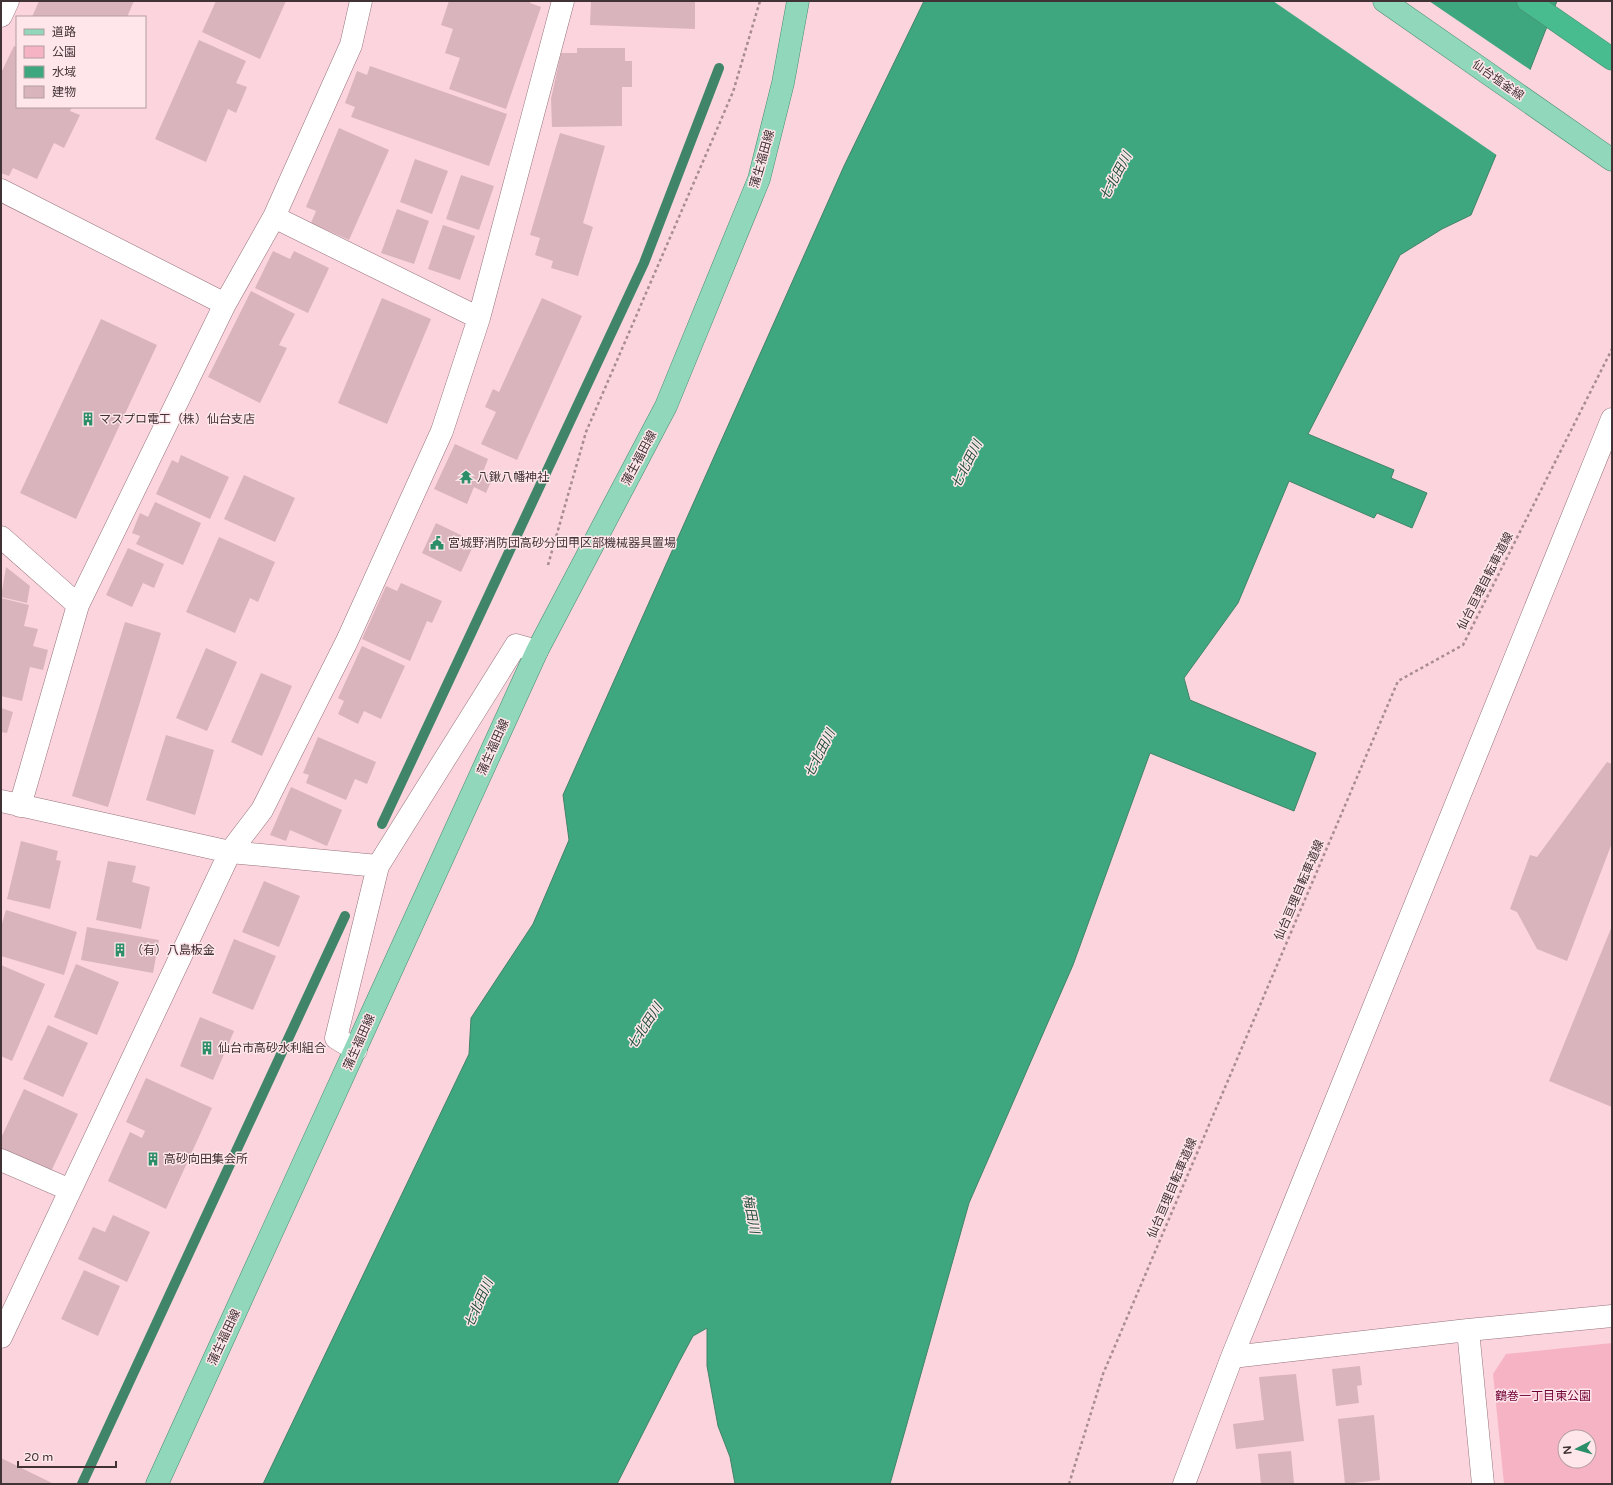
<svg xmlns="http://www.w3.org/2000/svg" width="1613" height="1485" font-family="'Varela Round','Noto Sans JP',sans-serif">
  <rect width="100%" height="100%" fill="#fbd4dd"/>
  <path fill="#f6b3c4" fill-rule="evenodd" d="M1612,1343v141h-108l-11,-110 13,-20zM1565,1437h24v24h-24z"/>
  <path fill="#3fa77f" stroke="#408469" d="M924,1h633l-51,130 -35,84 -29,14 -42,26 -92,179 86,36 -3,8 36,15 -15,35 -35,-15 -3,5 -85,-37 -51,122 -54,75 6,22 126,53 -22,58 -144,-58 -77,212 -104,238 -79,281h-155l-5,-27 -12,-31 -11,-60v-38l-14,8 -14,26 -62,122h-354l206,-430 2,-36 62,-94 36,-84 -6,-45 281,-629z"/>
  <path fill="#fbd4dd" d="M1273,1h156l103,70 -34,85z"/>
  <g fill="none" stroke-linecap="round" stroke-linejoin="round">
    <path stroke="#408469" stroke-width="10" d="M382,824l262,-561 75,-195
      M82,1484l263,-568"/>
  </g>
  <path fill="#d9b4bc" d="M39,1h95l-7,16h-95z
    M216,1h70l-26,58 -58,-27z
    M449,1h82l-1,2 11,4 -35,102 -57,-20 11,-31 -15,-5 8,-24 -12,-4z
    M591,1h104v28l-105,-4z
    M199,40l47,21 -10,22 11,4 -11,26 -8,-4 -22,53 -51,-23z
    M14,46l3,1v60h55l-2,4 10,4 -16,33 -10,-5 -17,36 -24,-11 -4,8 -8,-3v-100z
    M577,48h48v13h7v26h-10v39l-70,1 -1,-28 10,-46h16z
    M370,66l137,48 -18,52 -138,-49 4,-10 -10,-4 12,-32 10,4z
    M339,128l50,22 -40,90 -38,-17 5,-12 -10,-4z
    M560,133l45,13 -22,77 10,4 -15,49 -27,-8 2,-7 -18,-6 5,-17 -10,-3z
    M415,159l33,12 -16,43 -32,-12z
    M461,175l33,11 -15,44 -33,-11z
    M397,209l32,12 -15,43 -33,-11z
    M443,225l32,11 -15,44 -32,-11z
    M273,251l17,8 4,-8 35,17 -21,45 -53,-25z
    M251,291l44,23 -16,31 8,3 -27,55 -52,-26z
    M382,298l49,21 -44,105 -49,-21z
    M542,298l40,18 -65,144 -36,-16 15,-32 -11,-5 8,-18 6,3z
    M101,319l56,26 -81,174 -56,-26z
    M455,444l33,15 -5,13 10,5 -7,16 -12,-6 -7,17 -33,-15z
    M181,455l48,22 -19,42 -54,-25 16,-34 6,3z
    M244,475l51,23 -20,44 -51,-23z
    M155,502l46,21 -18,42 -47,-21 4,-8 -8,-3 8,-20 8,4z
    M436,523l39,19 -14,30 -39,-19z
    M219,537l56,25 -17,40 -8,-4 -15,35 -49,-21z
    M128,548l36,16 -10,24 -11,-5 -11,24 -26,-12z
    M6,567l24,19 -3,17 -26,-6z
    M401,583l41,18 -10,22 -5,-2 -17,40 -48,-22 24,-53 11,5z
    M1,598l28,7 -5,21 14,3 -5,17 15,4 -5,20 -13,-3 -8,34 -21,-5z
    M125,622l36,11 -53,174 -36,-11z
    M362,646l43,20 -24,53 -17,-8 -6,13 -20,-10 6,-13 -6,-3z
    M206,648l31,14 -30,69 -31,-13z
    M261,673l31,13 -30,70 -31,-14z
    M1,708l12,4 -6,21 -6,-1z
    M166,735l48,15 -19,65 -49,-15z
    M318,737l58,25 -9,22 -12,-5 -9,21 -40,-17 3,-8 -6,-2z
    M1607,762l5,2v79l-45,118 -30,-12 -20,-37 -7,-3 20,-54 7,2z
    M291,787l51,23 -15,36 -37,-16 -4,11 -16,-6z
    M21,841l37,10 -2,9 5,1 -11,48 -43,-10z
    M108,861l28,5 -4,16 18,5 -9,42 -45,-9z
    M264,881l36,15 -21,51 -37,-15z
    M6,910l71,22 -13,43 -63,-19v-29z
    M1612,926v181l-63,-26z
    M87,927l72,13 -6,33 -72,-13z
    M234,939l42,17 -23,54 -41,-17z
    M76,964l43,18 -22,53 -43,-18z
    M1,965l44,19 -33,77 -11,-5z
    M200,1017l34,14 -21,49 -33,-14z
    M48,1025l40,18 -25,54 -40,-18z
    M146,1078l66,30 -46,101 -58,-28 22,-49 12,6 3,-7 -19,-9z
    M24,1089l54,25 -30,64 -47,-22v-18z
    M113,1215l37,17 -23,50 -49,-23 15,-32 12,5z
    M84,1270l36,16 -22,50 -37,-17z
    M1360,1366l2,19 -5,1 2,17 -23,3 -4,-37z
    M1296,1374l8,67 -68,8 -3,-25 31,-4 -5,-43z
    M1374,1415l6,65 -35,4 -7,-65z
    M1291,1451l3,33h-33l-3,-30z
    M1,1458l53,26h-53z"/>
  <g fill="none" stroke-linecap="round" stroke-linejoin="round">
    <g stroke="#96737b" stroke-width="23">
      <path id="minor" d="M1,16l7,-15
        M1,190l224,114
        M274,217l205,101
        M1,537l77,68
        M1,801l229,51 148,14 138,-221 21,6
        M20,806l58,-201 147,-301 49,-87 77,-172 10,-44
        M356,1050l-20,-12 42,-172
        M1,1160l69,30
        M1468,1330l15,154
        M1,1337l229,-485 32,-42 85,-169 95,-210 37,-113 84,-317
        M1232,1357l236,-27 144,-14
        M1184,1484l48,-127 380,-938"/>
    </g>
    <g stroke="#468c6f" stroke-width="23">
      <path id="major" d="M1384,1l228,159
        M157,1484l380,-833 129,-245 93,-227 24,-96 15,-82"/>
    </g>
    <g stroke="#468c6f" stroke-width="23">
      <path id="highway" d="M1528,1l84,58"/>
    </g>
    <path stroke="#a88c92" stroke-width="2.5" stroke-dasharray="3 3" stroke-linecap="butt" d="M548,565l38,-133 147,-340 27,-91
      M1069,1484l34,-110 295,-693 65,-36 149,-296"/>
    <use href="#minor" stroke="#fff" stroke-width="22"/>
    <use href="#major" stroke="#91d7bb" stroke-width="22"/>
    <use href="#highway" stroke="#48bc8e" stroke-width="22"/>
  </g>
  <defs>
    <g id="building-bare" transform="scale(1.08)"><path d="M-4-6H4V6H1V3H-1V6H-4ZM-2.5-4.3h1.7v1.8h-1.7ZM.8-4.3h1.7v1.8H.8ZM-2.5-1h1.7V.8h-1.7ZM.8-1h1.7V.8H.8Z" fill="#2b8e69" stroke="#fee6eb" stroke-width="2.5" paint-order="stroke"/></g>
    <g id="temple-bare" transform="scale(1.08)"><path d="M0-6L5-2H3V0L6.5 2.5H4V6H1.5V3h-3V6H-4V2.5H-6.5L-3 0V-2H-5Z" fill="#2b8e69" stroke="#fee6eb" stroke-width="2.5" paint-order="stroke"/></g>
    <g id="civic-bare" transform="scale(1.08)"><path d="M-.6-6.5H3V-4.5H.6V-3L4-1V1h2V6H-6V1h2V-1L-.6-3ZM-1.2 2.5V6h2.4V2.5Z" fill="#2b8e69" stroke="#fee6eb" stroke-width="2.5" paint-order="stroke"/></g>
  </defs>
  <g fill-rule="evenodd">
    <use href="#building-bare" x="88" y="419"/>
    <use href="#temple-bare" x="466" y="477"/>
    <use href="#civic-bare" x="437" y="543"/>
    <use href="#building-bare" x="120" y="950"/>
    <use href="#building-bare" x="207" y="1048"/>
    <use href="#building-bare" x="153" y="1159"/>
  </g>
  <g text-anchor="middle" stroke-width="3" stroke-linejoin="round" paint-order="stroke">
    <g font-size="12" fill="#413235" stroke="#fee6eb">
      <text transform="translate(1498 80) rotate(35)" y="4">仙台塩釜線</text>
      <text transform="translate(762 159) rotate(-74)" y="4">蒲生福田線</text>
      <text transform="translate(639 458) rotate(-62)" y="4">蒲生福田線</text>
      <text transform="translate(1485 581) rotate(-63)" y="4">仙台亘理自転車道線</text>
      <text transform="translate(493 747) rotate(-66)" y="4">蒲生福田線</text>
      <text transform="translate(1299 890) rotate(-67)" y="4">仙台亘理自転車道線</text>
      <text transform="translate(359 1042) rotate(-66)" y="4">蒲生福田線</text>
      <text transform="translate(1172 1188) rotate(-67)" y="4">仙台亘理自転車道線</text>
      <text transform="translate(224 1337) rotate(-65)" y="4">蒲生福田線</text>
    </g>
    <g font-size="12" fill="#413235" stroke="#fee6eb" text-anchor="start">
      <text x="99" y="423">マスプロ電工（株）仙台支店</text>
      <text x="477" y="481">八鍬八幡神社</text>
      <text x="448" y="547">宮城野消防団高砂分団甲区部機械器具置場</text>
      <text x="131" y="954">（有）八島板金</text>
      <text x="218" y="1052">仙台市高砂水利組合</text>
      <text x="164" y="1163">高砂向田集会所</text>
    </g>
    <g font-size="12" fill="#710034" stroke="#fee6eb">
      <text x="1543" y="1400">鶴巻一丁目東公園</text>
    </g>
    <g font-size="13" font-style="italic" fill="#244f3d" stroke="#fee6eb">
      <text transform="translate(1115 176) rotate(-62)" y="5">七北田川</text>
      <text transform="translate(966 464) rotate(-63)" y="5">七北田川</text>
      <text transform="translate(819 753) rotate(-63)" y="5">七北田川</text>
      <text transform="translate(644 1026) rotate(-57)" y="5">七北田川</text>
      <text transform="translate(752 1214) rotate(79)" y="5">梅田川</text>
      <text transform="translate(478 1303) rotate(-66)" y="5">七北田川</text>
    </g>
  </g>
  <rect width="1613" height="1485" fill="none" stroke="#413235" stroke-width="4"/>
  <rect x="16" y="16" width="130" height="92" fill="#fee6eb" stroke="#b29ea2"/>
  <rect x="24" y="29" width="20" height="6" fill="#91d7bb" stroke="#b29ea2"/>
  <text x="52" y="36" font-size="12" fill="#413235">道路</text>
  <rect x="24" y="46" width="20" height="12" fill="#f6b3c4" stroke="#b29ea2"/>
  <text x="52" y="56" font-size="12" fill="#413235">公園</text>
  <rect x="24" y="66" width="20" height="12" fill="#3fa77f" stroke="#b29ea2"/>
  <text x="52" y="76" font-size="12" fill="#413235">水域</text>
  <rect x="24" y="86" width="20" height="12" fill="#d9b4bc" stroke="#b29ea2"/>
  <text x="52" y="96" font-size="12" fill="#413235">建物</text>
  <g transform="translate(1577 1449) rotate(264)"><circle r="19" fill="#fee6eb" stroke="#b29ea2"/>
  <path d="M0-3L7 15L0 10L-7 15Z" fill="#2b8e69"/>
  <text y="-6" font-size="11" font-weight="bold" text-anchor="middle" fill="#413235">N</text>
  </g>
  <path d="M18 1461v6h98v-6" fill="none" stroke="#413235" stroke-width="2"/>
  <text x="24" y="1461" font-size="12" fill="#413235" stroke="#fee6eb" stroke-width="3" paint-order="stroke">20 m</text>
</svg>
